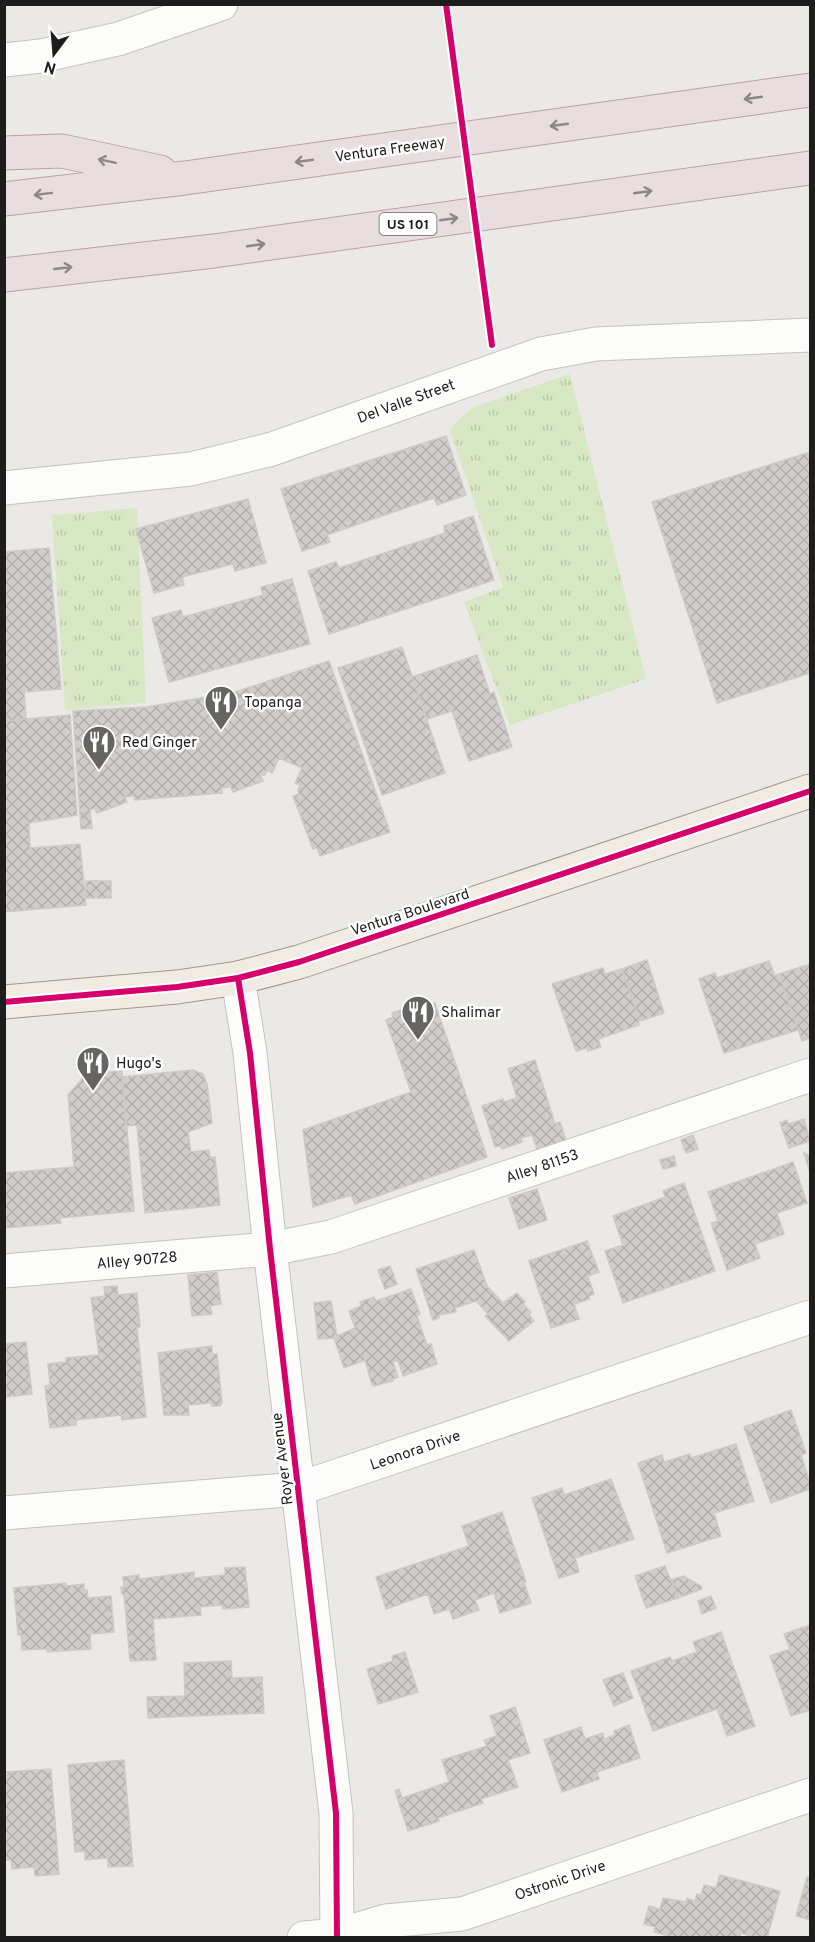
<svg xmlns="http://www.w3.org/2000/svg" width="815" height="1942" font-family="Overpass,sans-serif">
  <defs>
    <pattern id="grass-tufts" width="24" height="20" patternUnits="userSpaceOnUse" patternTransform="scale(1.5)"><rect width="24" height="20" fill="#d8e8c4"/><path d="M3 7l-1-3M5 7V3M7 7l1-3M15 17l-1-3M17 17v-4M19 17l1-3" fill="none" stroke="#b9c7a8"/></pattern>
    <pattern id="building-cross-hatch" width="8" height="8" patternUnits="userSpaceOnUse" patternTransform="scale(1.5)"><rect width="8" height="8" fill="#d0cdca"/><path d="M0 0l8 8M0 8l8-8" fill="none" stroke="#b2b0ad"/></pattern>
  </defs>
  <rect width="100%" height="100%" fill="#ebe9e6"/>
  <path fill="url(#grass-tufts)" d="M570,374l76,305 -136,46 -46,-123 39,-15 -53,-156 4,-7 19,-17z
    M137,508l9,195 -81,7 -13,-195z"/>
  <path fill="url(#building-cross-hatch)" stroke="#cecbc7" stroke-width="1.5" d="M446,436l20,59 -29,10 -3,-7 -107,37 3,7 -28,9 -21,-62z
    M810,452v221l-93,30 -65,-201z
    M248,499l18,64 -31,8 -2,-7 -51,13 2,8 -30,8 -18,-64z
    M473,516l21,64 -165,54 -21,-63 28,-9 3,6 106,-35 -1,-7z
    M49,548l12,141 -37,3 2,27 -22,2v-169z
    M292,579l18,65 -141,38 -17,-64 29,-8 2,7 80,-22 -2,-8z
    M402,647l43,126 -63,22 -44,-127z
    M477,655l13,39 4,-2 18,55 -43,14 -17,-50 -25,8 -15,-42z
    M329,661l61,171 -70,24 -3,-8 -4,1 -20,-53 6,-2 -1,-4 2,-5 -5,-2 7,-15 -23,-10 -7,15 -5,-3 -2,5h-5l3,6 -30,11 -3,-6 -5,2 -3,-1v6l-87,7 -1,-4 -9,1 2,5 -30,11 -2,-5 -5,2 2,18 -11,1 -8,-118 73,-4 86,-14z
    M70,715l7,100 -48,8 1,25 50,-4 6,61 -82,7v-191z
    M86,881h25v17h-25z
    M647,960l17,53 -24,8 -18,-52z
    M769,961l6,15 4,-2 19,56 -74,23 -25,-74 16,-6 2,5z
    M810,964v74l-8,3 -23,-67z
    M603,968l2,6 17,-5 18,52 -2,1 1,3 -41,14 3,8 -13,4 -1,-3 -11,3 -24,-67z
    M435,1003l52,154 -132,47 -4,-9 -38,12 -10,-77 108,-38 -25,-72 7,-3 -1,-4 24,-8 2,3z
    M535,1060l20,64 5,-2 7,21 -29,9 -6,-17 -11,3 1,4 -20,7 -1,-3 -6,1 -13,-41 21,-7 1,3 13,-4 -9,-29z
    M193,1070l10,4 4,10 5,39 -24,9 3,20 18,-2 1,8 5,-1 5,48 -75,8 -8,-88 -11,1 -4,-49z
    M122,1071l12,140 -74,7 1,5 -57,5v-55l70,-6 -6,-72 18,-21z
    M804,1119l6,22 -21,7 -9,-25 7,-3 1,4z
    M693,1135l5,14 -12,4 -5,-13z
    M804,1153l6,3v16z
    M674,1156l2,10 -13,3 -3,-9z
    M793,1162l14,41 -30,10 7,21 -29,10 5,14 -33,12 -16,-47 7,-2 -10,-29z
    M684,1183l31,88 -92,32 -18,-52 18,-6 -10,-29 52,-19 -2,-6z
    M537,1189l10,31 -28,9 -10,-31z
    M587,1241l12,31 -11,4 6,18 -5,2 1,3 -16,5 5,15 -28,9 -22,-67z
    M474,1250l13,36 16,17 14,-10 8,9 -2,2 8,8 -2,3 5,6 -25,20 -24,-25 3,-2 -12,-13 -21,7 1,4 -17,3v3l-6,2 -17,-51z
    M390,1266l7,18 -12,5 -7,-19z
    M217,1272l4,32 -11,2 2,8 -20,2 -4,-41z
    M117,1286l1,9 19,-2 3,34h-3l9,90 -24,3 -1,-5 -45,5v5l-26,3 -5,-42 5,-1 -2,-21 18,-2v-4l33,-3 -8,-57 14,-2 -1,-9z
    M411,1289l9,25 -3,2 10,29 4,-1 6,20 -34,12 -5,-16 -5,2 5,15 -5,2v2l-19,5 -2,-1 -7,-25 -21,8 -10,-30 -16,1 -4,-36 17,-2 6,35 18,-8 -6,-17 12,-5 -1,-4 14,-5 2,4z
    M26,1342l6,52 -27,3 -1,13v-66z
    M212,1346v8h5l5,49 -2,3h-8l-1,-3 -23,2 1,10h-25l-6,-62z
    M791,1410l15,43 -5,2 9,28v6l-39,14 -27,-76z
    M736,1444l18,57 -40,12 7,23 -54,17 -29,-90 24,-8 2,7 26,-8 1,4z
    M611,1479l23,60 -59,19 4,14 -20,6 -27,-80 30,-10 2,7z
    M502,1512l24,70h-2l7,21 -31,10 -6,-20 -19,7 4,10 -26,9 -4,-10 -15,5 -6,-20 -42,15 -10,-32 93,-31 -7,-20z
    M665,1566l13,32 -32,10 -11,-32z
    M245,1567l4,40 -26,2 -1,-4 -22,2 1,8 -48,4 3,41 -26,1 -6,-67h-2l-1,-7h3l-1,-10 16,-2v4l55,-7v6l31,-3v-7z
    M683,1576l18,10 1,3 -24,9 -7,-18z
    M66,1583v3l18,-2v6h3l1,8 23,-2 3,36 -24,2 1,15 -44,3v-3l-25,1 -1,-15h-3l-4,-47z
    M711,1596l5,12 -14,6 -4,-13z
    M810,1625v85l-19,6 -21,-60 20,-7 -6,-15z
    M721,1632l34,94 -28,10 -10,-27 -64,22 -22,-60 39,-14 2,4 25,-9 -4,-10z
    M405,1652l13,40 -40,12 -11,-35 26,-8 -1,-5z
    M231,1661l1,17 30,-1 2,36 -116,5 -1,-21 38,-1 -1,-33z
    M623,1673l10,25 -19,8 -11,-26z
    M515,1707l15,46 -22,7 10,27 -37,12 2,4 -45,15 1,3 -31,10 -13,-40 4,-2 3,9 47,-16 -7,-22 45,-14 -3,-6 13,-4 -7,-20z
    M629,1725l11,33 -43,14 2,7 -37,13 -18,-52 37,-13 4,12 18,-6 1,6 11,-4 -1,-4z
    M124,1760l9,106 -25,1v-9l-23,2v-9l-10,1 -7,-87z
    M51,1769l8,105 -24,2 -1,-9 -22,2 -1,-9h-7v-88z
    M720,1875l60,16 -13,47h-10l-16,-5 -2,5h-64l-21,-6 1,-5 -11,-3 5,-18 11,3 3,-11 23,4 1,-4 8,3 2,-7 4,1 3,-10 12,3z
    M807,1877l3,1v42l-14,-4z"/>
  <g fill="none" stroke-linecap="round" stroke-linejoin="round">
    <g stroke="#c4c3c2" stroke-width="35">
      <path id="minor" d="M4,60l37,-4 77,-17 103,-35
        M4,488l187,-19 81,-20 269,-95 55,-10 214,-9
        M238,978l12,75 20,196 66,564 1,125
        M4,1271l266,-22 61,-12 479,-162
        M4,1513l294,-24 512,-172
        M304,1938l34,-3 48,-14 76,-7 348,-119"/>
    </g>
    <g stroke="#a19682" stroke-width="35">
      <path id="major" d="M4,1002l173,-15 61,-9 61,-16 511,-171"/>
    </g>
    <g stroke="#c09da8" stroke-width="35">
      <path id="highway" d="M4,153l58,-2 98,21
        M4,199l181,-21 625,-88
        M4,275l210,-24 596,-83"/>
    </g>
    <use href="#minor" stroke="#fcfcfb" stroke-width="33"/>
    <use href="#major" stroke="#f0ebe3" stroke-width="33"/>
    <use href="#highway" stroke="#e9dedf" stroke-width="33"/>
    <g stroke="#fff" stroke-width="10">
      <path id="cycleway" d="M446,4l46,341
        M238,978l12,75 20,196 66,564 1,125
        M4,1002l173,-15 61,-9 61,-16 511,-171"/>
    </g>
    <use href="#cycleway" stroke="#d6006c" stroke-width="6"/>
  </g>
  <defs><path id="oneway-shaft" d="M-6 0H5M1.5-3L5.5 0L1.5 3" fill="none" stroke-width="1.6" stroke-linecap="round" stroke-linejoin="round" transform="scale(1.5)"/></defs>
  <g stroke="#8d8788">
    <use href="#oneway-shaft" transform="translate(753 98) rotate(172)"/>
    <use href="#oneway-shaft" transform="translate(559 125) rotate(172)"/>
    <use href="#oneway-shaft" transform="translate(107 161) rotate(-168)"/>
    <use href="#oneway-shaft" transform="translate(304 161) rotate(172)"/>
    <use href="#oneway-shaft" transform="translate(643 192) rotate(-8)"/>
    <use href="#oneway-shaft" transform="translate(43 194) rotate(173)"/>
    <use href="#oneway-shaft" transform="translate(449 219) rotate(-8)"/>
    <use href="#oneway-shaft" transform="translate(256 245) rotate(-8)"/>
    <use href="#oneway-shaft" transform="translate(63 268) rotate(-6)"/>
  </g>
  <defs>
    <g id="restaurant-pin" transform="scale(1.725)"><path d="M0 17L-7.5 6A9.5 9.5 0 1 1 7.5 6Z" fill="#656463" stroke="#fff"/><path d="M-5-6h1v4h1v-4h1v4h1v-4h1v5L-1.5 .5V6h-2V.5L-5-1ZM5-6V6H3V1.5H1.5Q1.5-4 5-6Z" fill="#fff"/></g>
  </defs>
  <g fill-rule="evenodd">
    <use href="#restaurant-pin" x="221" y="702"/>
    <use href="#restaurant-pin" x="99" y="742"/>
    <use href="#restaurant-pin" x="418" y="1012"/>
    <use href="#restaurant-pin" x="93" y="1063"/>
  </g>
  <g text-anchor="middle" stroke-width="5" stroke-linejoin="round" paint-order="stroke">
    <rect fill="#fff" stroke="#616161" stroke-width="1.5" x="379.5" y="213" width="57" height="22" rx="4.5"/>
    <g font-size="14" font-weight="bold" fill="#1d1d1d">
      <text x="408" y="229">US 101</text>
    </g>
    <g font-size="15" fill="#1d1d1d" stroke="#fff">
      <text transform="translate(390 149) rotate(-8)" y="5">Ventura Freeway</text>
      <text transform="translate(406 401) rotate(-20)" y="5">Del Valle Street</text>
      <text transform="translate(410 912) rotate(-18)" y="5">Ventura Boulevard</text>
      <text transform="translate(542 1166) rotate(-19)" y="5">Alley 81153</text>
      <text transform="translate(137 1260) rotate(-5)" y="5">Alley 90728</text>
      <text transform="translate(415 1450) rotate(-19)" y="5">Leonora Drive</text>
      <text transform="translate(282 1459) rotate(-97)" y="5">Royer Avenue</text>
      <text transform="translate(560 1880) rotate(-19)" y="5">Ostronic Drive</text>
    </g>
    <g font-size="15" fill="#1d1d1d" stroke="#fff" text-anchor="start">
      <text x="244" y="707">Topanga</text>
      <text x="122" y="747">Red Ginger</text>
      <text x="441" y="1017">Shalimar</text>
      <text x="116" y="1068">Hugo's</text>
    </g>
  </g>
  <rect width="815" height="1942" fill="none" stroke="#1d1d1d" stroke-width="12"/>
  <g transform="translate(54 54) rotate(196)" stroke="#ffffff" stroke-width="4.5" paint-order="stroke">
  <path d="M0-4.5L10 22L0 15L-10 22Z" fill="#1d1d1d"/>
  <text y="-9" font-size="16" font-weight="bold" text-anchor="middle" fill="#1d1d1d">N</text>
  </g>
</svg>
